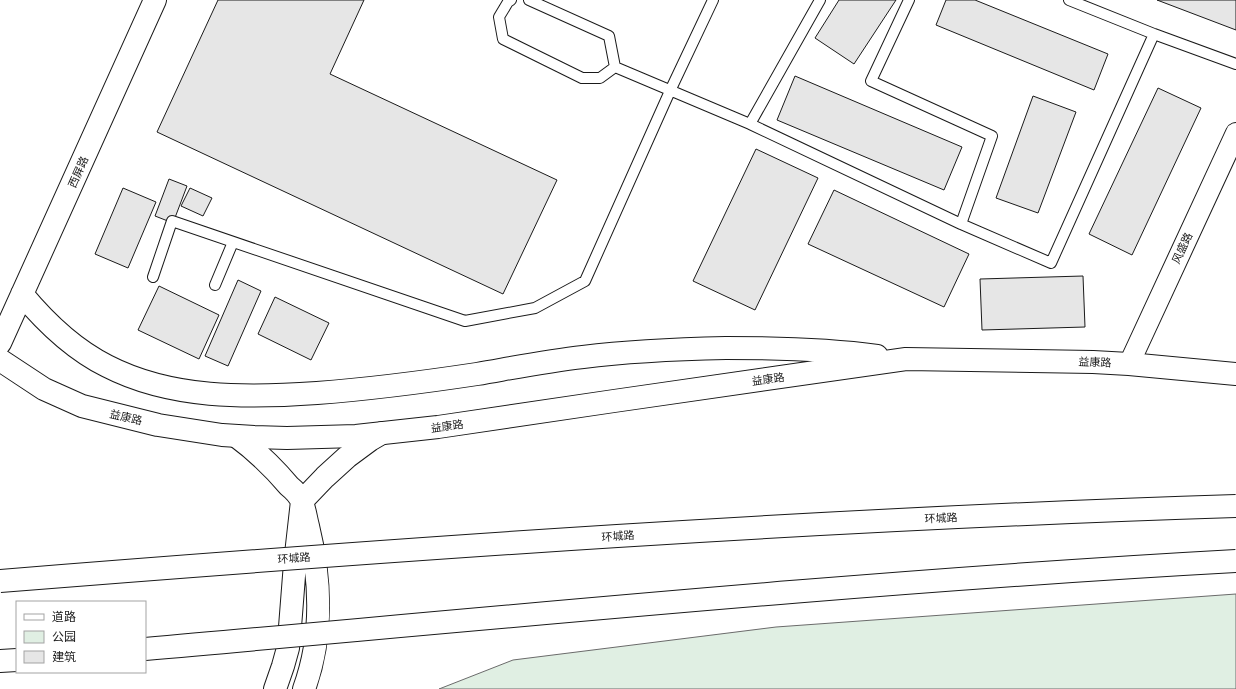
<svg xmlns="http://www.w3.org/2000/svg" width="1236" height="689" font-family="'Asap Condensed','Noto Sans SC',sans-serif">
  <rect width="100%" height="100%" fill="#fff"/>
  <path fill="#e0efe3" stroke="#6a6a6a" d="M1236,594v95h-797l74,-29 263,-33z"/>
  <path fill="#e6e6e6" stroke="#1a1a1a" d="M218,0h146l-34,74 227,106 -54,114 -346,-162z
    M839,0h57l-42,64 -39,-26z
    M946,0h29l133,54 -14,36 -158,-65z
    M1157,0h79v30z
    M795,76l167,71 -18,43 -167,-70z
    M1158,88l43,20 -69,147 -43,-21z
    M1033,96l43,16 -38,101 -42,-15z
    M756,149l62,29 -63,132 -62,-29z
    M169,179l18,7 -14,37 -18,-7z
    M123,188l33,14 -28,66 -33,-14z
    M190,188l22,10 -9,18 -22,-10z
    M834,190l135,64 -25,53 -136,-63z
    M1083,276l2,51 -103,3 -2,-51z
    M238,280l23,11 -33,75 -23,-10z
    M159,286l60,29 -20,44 -61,-29z
    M275,297l54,26 -18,37 -53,-26z"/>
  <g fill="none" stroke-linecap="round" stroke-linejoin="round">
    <g stroke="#1a1a1a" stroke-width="12">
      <path id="lane" d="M511,0l-3,2 -9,15 4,22 79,39h18l15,-11 -6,-31 -80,-36
        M909,0l-38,81 121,55 -31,88
        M1069,0l85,34 82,30
        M615,67l135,57 211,100 90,39 103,-229
        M750,124l70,-124
        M153,277l19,-56 293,100 70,-13 50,-27 85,-190 43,-91
        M215,285l18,-43"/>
    </g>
    <g stroke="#1a1a1a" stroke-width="22">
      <path id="street" d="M1129,364l107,-231"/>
    </g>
    <g stroke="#1a1a1a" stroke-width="24">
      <path id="secondary" d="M22,294c24,29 51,55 85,72 64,33 140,32 210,27 53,-4 107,-11 160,-19 35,-6 70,-13 106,-17 47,-6 95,-8 143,-9 51,0 101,1 151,8
        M0,343l155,-343
        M0,360l44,29 38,17 76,19 64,10 32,2 33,1 69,-2 82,-9 176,-26 292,-42 187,3 36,2 107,10"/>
    </g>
    <g stroke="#1a1a1a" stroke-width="24">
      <path id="primary" d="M236,436c19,14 37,31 53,50 5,4 11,11 13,16 3,8 4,17 6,24 13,53 15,111 -4,163
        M0,661l17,-1
        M275,689l8,-23 5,-18 2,-21 5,-64 7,-62 23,-24 22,-20 23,-17 12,-7"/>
    </g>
    <use href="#lane" stroke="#fff" stroke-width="10"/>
    <use href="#street" stroke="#fff" stroke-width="20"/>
    <use href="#secondary" stroke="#fff" stroke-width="22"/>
    <use href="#primary" stroke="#fff" stroke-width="22"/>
    <g stroke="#1a1a1a" stroke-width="24" stroke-linecap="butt">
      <path id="primary-bridge" d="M0,581c411,-33 823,-62 1236,-75
        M145,649c363,-32 727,-68 1091,-88"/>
    </g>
    <use href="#primary-bridge" stroke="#fff" stroke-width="22"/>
  </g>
  <g text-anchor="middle" stroke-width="3" stroke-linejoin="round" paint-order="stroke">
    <g font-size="11" fill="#1a1a1a" stroke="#fff">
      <text transform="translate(78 172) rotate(-66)" y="4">西屏路</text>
      <text transform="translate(1182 248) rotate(-65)" y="4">风盛路</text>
      <text transform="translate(1095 362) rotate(2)" y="4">益康路</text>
      <text transform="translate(768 379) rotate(-8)" y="4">益康路</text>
      <text transform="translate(126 417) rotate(13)" y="4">益康路</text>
      <text transform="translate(447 426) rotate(-8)" y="4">益康路</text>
      <text transform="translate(941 518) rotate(-3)" y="4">环城路</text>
      <text transform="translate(618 536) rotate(-4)" y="4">环城路</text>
      <text transform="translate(294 558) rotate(-4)" y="4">环城路</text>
    </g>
  </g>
  <rect x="16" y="601" width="130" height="72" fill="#ffffff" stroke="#a3a3a3"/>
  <rect x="24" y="614" width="20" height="6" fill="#ffffff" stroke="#a3a3a3"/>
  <text x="52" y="621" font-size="12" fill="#1a1a1a">道路</text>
  <rect x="24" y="631" width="20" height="12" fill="#e0efe3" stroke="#a3a3a3"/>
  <text x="52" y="641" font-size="12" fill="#1a1a1a">公园</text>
  <rect x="24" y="651" width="20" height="12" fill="#e6e6e6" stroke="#a3a3a3"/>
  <text x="52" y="661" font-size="12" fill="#1a1a1a">建筑</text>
</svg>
